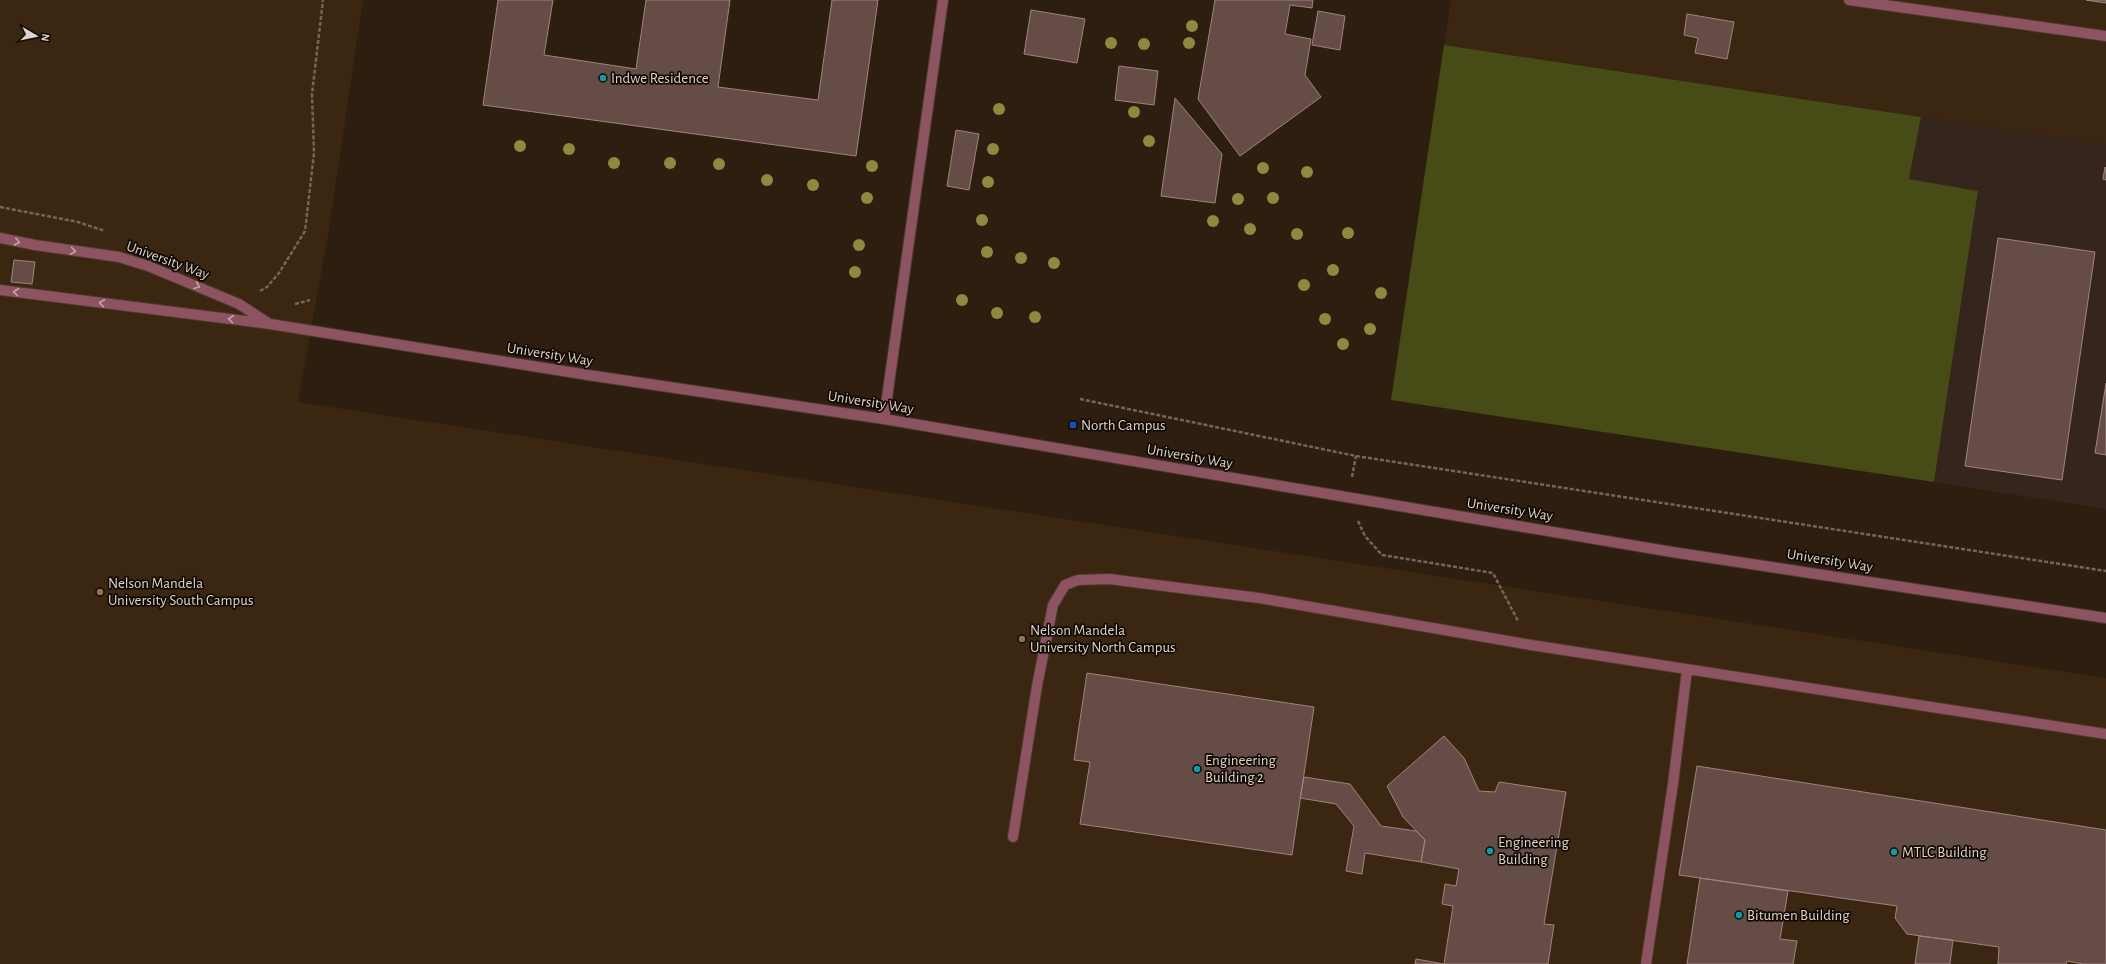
<svg xmlns="http://www.w3.org/2000/svg" width="2106" height="964" font-family="'Alegreya Sans',sans-serif">
  <rect width="100%" height="100%" fill="#2e1e0f"/>
  <path fill="#36251c" d="M1921,117l185,28v364l-172,-27 44,-291 -69,-12z"/>
  <path fill="#3b2611" d="M0,0h363l-34,229 -31,173 1808,276v286h-2106z
    M1451,0h655v145l-662,-100z"/>
  <path fill="#474b16" d="M1444,45l477,72 -12,62 69,12 -44,291 -543,-82z"/>
  <path fill="#654c46" stroke="#a0847e" d="M498,0h55l-9,55 92,14 10,-69h84l-12,87 100,13 14,-100h46l-22,156 -373,-51z
    M1215,0h98l-1,8 -22,-3 -5,29 26,5 -6,36 16,22 -81,59 -42,-57z
    M2086,0h20v3z
    M1031,10l54,9 -8,44 -53,-9z
    M1318,11l27,5 -5,34 -28,-5z
    M1687,14l47,8 -7,37 -32,-6 3,-15 -14,-3z
    M1119,66l39,5 -4,34 -39,-5z
    M1175,98l47,56 -7,49 -54,-7z
    M956,130l23,4 -10,56 -22,-4z
    M2105,167l1,1v12l-3,-1z
    M1998,238l97,14 -33,228 -97,-14z
    M14,260l21,2 -3,22 -21,-2z
    M2106,383v72l-11,-2z
    M1087,673l227,34 -22,148 -212,-31 10,-62 -16,-2z
    M1444,736l20,22 15,33 16,1 4,-10 67,10 -22,132 10,1 -6,39h-133l1,-5 28,5 9,-58 -11,-2 3,-20 11,2 3,-17 -38,-7 4,-22 -22,-23 -16,-31z
    M1697,766l409,64v134h-23l-16,-3 -1,3h-68l1,-17 -92,-13 -12,-16 2,-12 -218,-31z
    M1304,777l46,7 31,42 35,5 9,9 -4,22 -56,-9 -3,21 -16,-3 8,-45 -18,-22 -36,-6z
    M1700,878l88,13 -8,48 17,2 -4,23h-106z
    M1919,936l34,4 -3,24h-35z"/>
  <g fill="none" stroke-linecap="round" stroke-linejoin="round">
    <g stroke="#4a3b2d" stroke-width="12">
      <path id="minor" d="M1849,0l257,36
        M0,238l35,7 84,12 29,9 91,38 29,19
        M0,290l270,34 318,51 296,44 788,133 434,66
        M884,419l59,-419
        M1013,837l24,-151 16,-81 12,-20 13,-5 31,-1 150,19 272,47 575,89
        M1646,964l27,-180 14,-114"/>
    </g>
    <path stroke="#74665a" stroke-width="2.5" stroke-dasharray="4 2" stroke-linecap="butt" d="M0,207l78,15 27,9
      M260,291l7,-4 12,-14 26,-42 9,-78 -2,-59 11,-94
      M295,304l15,-4
      M1080,399l276,57 750,115
      M1352,477l4,-21
      M1358,521l7,15 17,19 111,18 25,48"/>
    <use href="#minor" stroke="#8e5361" stroke-width="10"/>
  </g>
  <g fill="#8d8a3f">
    <circle cx="1192" cy="26" r="6"/>
    <circle cx="1111" cy="43" r="6"/>
    <circle cx="1189" cy="43" r="6"/>
    <circle cx="1144" cy="44" r="6"/>
    <circle cx="999" cy="109" r="6"/>
    <circle cx="1134" cy="112" r="6"/>
    <circle cx="1149" cy="141" r="6"/>
    <circle cx="520" cy="146" r="6"/>
    <circle cx="569" cy="149" r="6"/>
    <circle cx="993" cy="149" r="6"/>
    <circle cx="614" cy="163" r="6"/>
    <circle cx="670" cy="163" r="6"/>
    <circle cx="719" cy="164" r="6"/>
    <circle cx="872" cy="166" r="6"/>
    <circle cx="1263" cy="168" r="6"/>
    <circle cx="1307" cy="172" r="6"/>
    <circle cx="767" cy="180" r="6"/>
    <circle cx="988" cy="182" r="6"/>
    <circle cx="813" cy="185" r="6"/>
    <circle cx="867" cy="198" r="6"/>
    <circle cx="1273" cy="198" r="6"/>
    <circle cx="1238" cy="199" r="6"/>
    <circle cx="982" cy="220" r="6"/>
    <circle cx="1213" cy="221" r="6"/>
    <circle cx="1250" cy="229" r="6"/>
    <circle cx="1348" cy="233" r="6"/>
    <circle cx="1297" cy="234" r="6"/>
    <circle cx="859" cy="245" r="6"/>
    <circle cx="987" cy="252" r="6"/>
    <circle cx="1021" cy="258" r="6"/>
    <circle cx="1054" cy="263" r="6"/>
    <circle cx="1333" cy="270" r="6"/>
    <circle cx="855" cy="272" r="6"/>
    <circle cx="1304" cy="285" r="6"/>
    <circle cx="1381" cy="293" r="6"/>
    <circle cx="962" cy="300" r="6"/>
    <circle cx="997" cy="313" r="6"/>
    <circle cx="1035" cy="317" r="6"/>
    <circle cx="1325" cy="319" r="6"/>
    <circle cx="1370" cy="329" r="6"/>
    <circle cx="1343" cy="344" r="6"/>
  </g>
  <defs><path id="oneway-chevron" d="M-2-3.5L2.5 0L-2 3.5" fill="none" stroke-width="1.6" stroke-linecap="round" stroke-linejoin="round"/></defs>
  <g stroke="#c3a7a6">
    <use href="#oneway-chevron" transform="translate(17 242) rotate(12)"/>
    <use href="#oneway-chevron" transform="translate(73 251) rotate(8)"/>
    <use href="#oneway-chevron" transform="translate(197 286) rotate(23)"/>
    <use href="#oneway-chevron" transform="translate(16 292) rotate(-173)"/>
    <use href="#oneway-chevron" transform="translate(102 303) rotate(-173)"/>
    <use href="#oneway-chevron" transform="translate(231 319) rotate(-173)"/>
  </g>
  <g fill="#0f9aa8" stroke="#110a04" stroke-width="1.5">
    <circle cx="603" cy="78" r="4"/>
    <circle cx="1197" cy="769" r="4"/>
    <circle cx="1490" cy="851" r="4"/>
    <circle cx="1894" cy="852" r="4"/>
    <circle cx="1739" cy="915" r="4"/>
  </g>
  <rect fill="#1a4fb4" stroke="#110a04" stroke-width="1.5" x="1069" y="421" width="8" height="8" rx="2"/>
  <g fill="#8d6e63" stroke="#110a04" stroke-width="1.5">
    <circle cx="100" cy="592" r="4"/>
    <circle cx="1022" cy="639" r="4"/>
  </g>
  <g text-anchor="middle" stroke-width="3.5" stroke-linejoin="round" paint-order="stroke">
    <g font-size="15" fill="#dfd4cb" stroke="#110a04" text-anchor="start">
      <text x="611" y="83">Indwe Residence</text>
      <text x="1081" y="430">North Campus</text>
      <text x="108" y="588">Nelson Mandela<tspan x="108" dy="17">University South Campus</tspan></text>
      <text x="1030" y="635">Nelson Mandela<tspan x="1030" dy="17">University North Campus</tspan></text>
      <text x="1205" y="765">Engineering<tspan x="1205" dy="17">Building 2</tspan></text>
      <text x="1498" y="847">Engineering<tspan x="1498" dy="17">Building</tspan></text>
      <text x="1902" y="857">MTLC Building</text>
      <text x="1747" y="920">Bitumen Building</text>
    </g>
    <g font-size="15" fill="#dfd4cb" stroke="#110a04">
      <text transform="translate(168 260) rotate(20)" y="5">University Way</text>
      <text transform="translate(550 354) rotate(9)" y="5">University Way</text>
      <text transform="translate(871 402) rotate(9)" y="5">University Way</text>
      <text transform="translate(1190 456) rotate(10)" y="5">University Way</text>
      <text transform="translate(1510 509) rotate(9)" y="5">University Way</text>
      <text transform="translate(1830 560) rotate(9)" y="5">University Way</text>
    </g>
  </g>
  <g transform="translate(36 36) rotate(99)" stroke="#110a04" stroke-width="3" paint-order="stroke">
  <path d="M0-3L7 15L0 10L-7 15Z" fill="#dfd4cb"/>
  <text y="-6" font-size="11" font-weight="bold" text-anchor="middle" fill="#dfd4cb">N</text>
  </g>
</svg>
